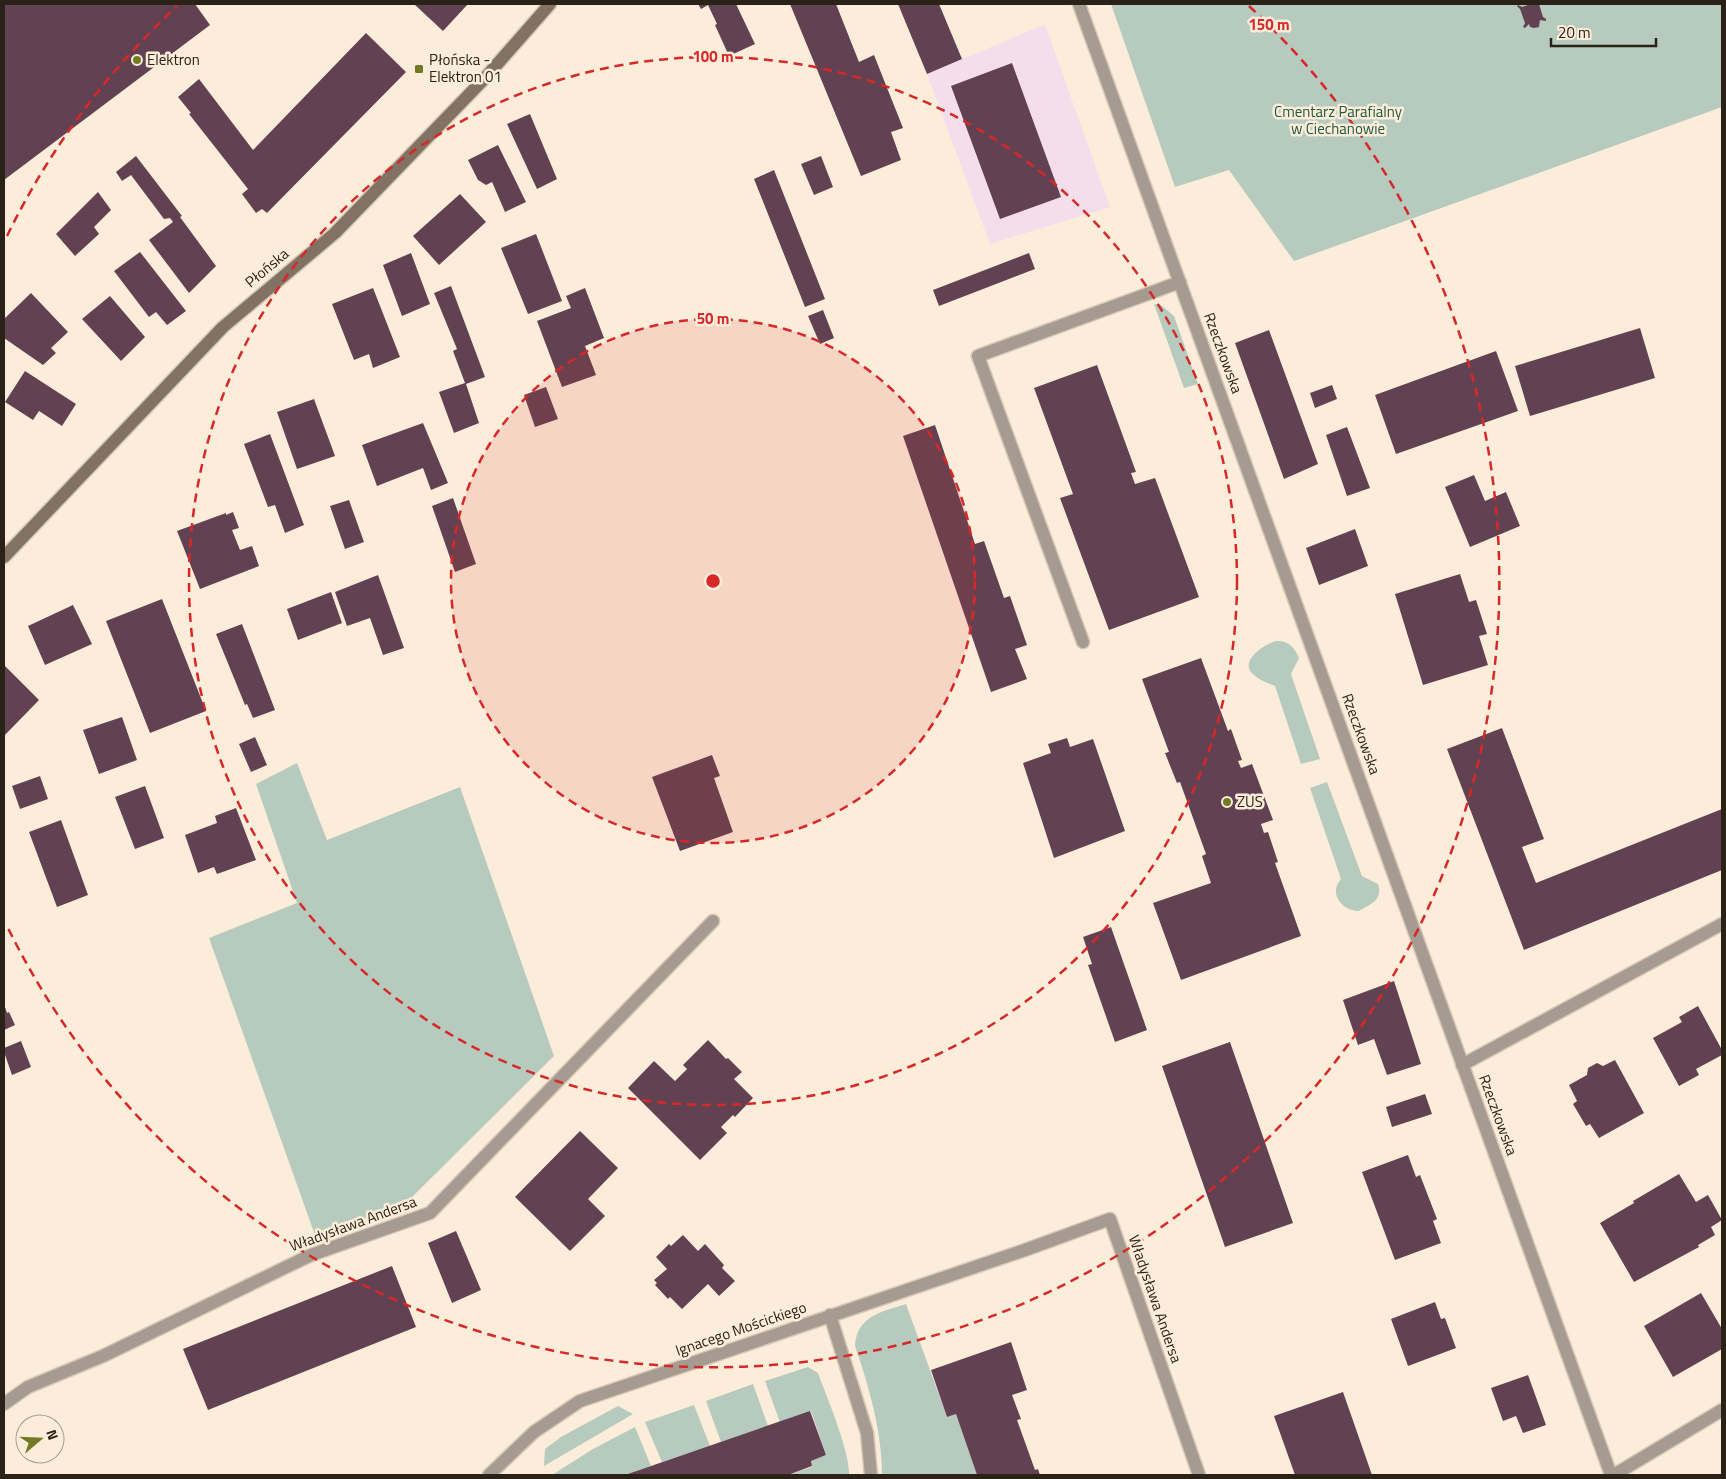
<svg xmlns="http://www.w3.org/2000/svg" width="1726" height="1479" font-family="'Titillium Web',sans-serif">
  <rect width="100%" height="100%" fill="#fcedda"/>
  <path fill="#f5deec" d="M1045,24l65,183 -120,37 -63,-170z"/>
  <path fill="#b6cabe" d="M1111,4h611v103l-428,154 -65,-91 -54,17z
    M1154,304l7,1 13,11 24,68 -14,4z
    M1277,641c12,0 17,6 22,17l-8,16 29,85 -19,5 -26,-78c-7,-3 -16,-6 -21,-11 -17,-13 11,-32 23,-34z
    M297,763l30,77 133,-53 94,269 -145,144 -93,38 -107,-300 88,-35 -41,-119z
    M1327,782l35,94 16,8c5,16 -7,20 -19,27 -17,0 -31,-18 -18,-32l-31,-91z
    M906,1304l41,113 9,-3 21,61h-95c0,-44 -13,-88 -27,-129 2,-31 27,-34 51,-42z
    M808,1367l10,6c9,25 32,78 31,102h-61l24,-8 -1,-6 15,-6 -15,-44 -31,11 -15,-41z
    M753,1384l15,42 -47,16 -15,-41z
    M694,1405l16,41 -48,16 -17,-40z
    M618,1406l15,8 -89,52 1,-17 16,-12z
    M635,1427l16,39 -25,9h-74l41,-26z"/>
  <path fill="#624252" d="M4,4h191l15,21 -206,155z
    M414,4h54l-25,27z
    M698,4h38l19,40 -26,12 -14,-31 2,-1 -9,-19 -7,4z
    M790,4h46l23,58 15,-7 29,73 -12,4 10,28 -40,16z
    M898,4h41l23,55 -35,15z
    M1531,4h8l4,13 3,2v2l-6,-1 -1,7 -5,1 -4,-1 -1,-3 -4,4 -2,-1 2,-4 -5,-14 -3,-3 1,-1 4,2z
    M366,33l40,39 -139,141 -5,-4 -6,4 -14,-19 6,-5 -59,-75 2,-1 -13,-16 21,-18 54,71z
    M1012,63l49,134 -61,22 -49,-133z
    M530,114l27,65 -20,10 -30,-65z
    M498,145l28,57 -21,10 -13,-30 -6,3 -8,-5 -10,-20z
    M136,156l46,60 -2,1 36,49 -27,27 -40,-53 24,-18 -3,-4 -6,1 -33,-44 -9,6 -6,-9z
    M821,156l12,31 -19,8 -13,-31z
    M774,170l51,129 -20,8 -51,-128z
    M98,192l13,18 -17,17 5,7 -24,22 -19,-22z
    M460,194l26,28 -47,43 -26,-29z
    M536,234l26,67 -34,13 -27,-66z
    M140,252l46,59 -19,14 -11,-13 -7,5 -35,-46z
    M411,253l19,51 -28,12 -19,-51z
    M1029,253l6,16 -96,37 -6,-16z
    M451,286l34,91 -19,7 13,39 -25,10 -15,-41 26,-9 -12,-32 4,-2 -23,-56z
    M373,288l27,69 -27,11 -4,-14 -15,6 -22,-56z
    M585,288l19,50 -19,8 11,29 -34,12 -25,-66 34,-13 -5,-12z
    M31,293l37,39 -17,16 5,5 -13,12 -39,-27v-19z
    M110,296l35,41 -24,24 -39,-42z
    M823,310l11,28 -14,6 -12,-28z
    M1640,328l15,50 -125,38 -15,-50z
    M1269,330l49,134 -34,15 -49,-136z
    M1496,351l22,60 -122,43 -21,-59z
    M1097,365l39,107 -5,1 4,11 20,-6 44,119 -90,33 -49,-132 13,-4 -39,-106z
    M25,371l51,33 -14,22 -23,-15 -6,9 -28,-18z
    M1332,385l5,14 -22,9 -5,-15z
    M546,387l12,32 -23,8 -11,-32z
    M314,399l21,57 -38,13 -20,-57z
    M423,423l25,60 -17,7 -8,-22 -46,18 -15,-41z
    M935,425l40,119 9,-3 20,57 6,-2 17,49 -12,4 12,30 -36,13 -88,-256z
    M1347,427l23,61 -23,8 -21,-61z
    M270,434l34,91 -19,8 -10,-28 -7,2 -24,-63z
    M1474,475l11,26 21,-9 14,34 -50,21 -25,-60z
    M453,498l23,66 -21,8 -23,-66z
    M349,500l15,42 -19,7 -15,-43z
    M233,512l6,16 -7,2 8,20 12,-4 7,20 -59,23 -23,-58 49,-18v2z
    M1355,529l13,37 -49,19 -13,-37z
    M1460,574l9,28 7,-2 11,34 -8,2 9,29 -65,20 -28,-91z
    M378,575l26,73 -21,7 -13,-37 -23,8 -12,-34z
    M331,592l11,31 -44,17 -11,-31z
    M162,599l44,112 -56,22 -44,-112z
    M73,605l19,39 -47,21 -17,-39z
    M242,624l33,86 -22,8 -6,-14 -2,1 -29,-71z
    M1201,658l27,73 3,-2 11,31 -4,1 3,7 11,-4 21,56 -12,4 3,9 4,-1 10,30 -3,1 26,73 -120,44 -28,-77 58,-20 -9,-27 4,-2 -26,-72 -3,1 -12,-30 4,-1 -27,-73z
    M4,665l35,35 -35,36z
    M122,717l15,43 -38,14 -16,-44z
    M1502,728l42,111 -22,8 14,36 186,-74v61l-198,80 -77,-201z
    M255,737l12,28 -16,7 -12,-28z
    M1067,738l3,9 23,-8 32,92 -71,27 -31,-95 28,-10 -3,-9z
    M712,755l8,21 -6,2 19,54 -53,19 -28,-74z
    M40,776l8,23 -28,10 -8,-23z
    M145,786l19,52 -29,11 -20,-52z
    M236,808l20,52 -39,14 -3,-7 -16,6 -13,-38 32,-12 -2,-7z
    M61,820l27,75 -31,12 -28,-75z
    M1111,927l36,103 -32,12 -27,-77 4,-1 -9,-27z
    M1394,981l27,83 -34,11 -13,-36 -16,6 -15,-45z
    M4,1004l3,9 2,-1 6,13 -11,5z
    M1698,1006l24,44v5l-26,14 3,6 -20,11 -26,-48 29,-16 -3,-5z
    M708,1040l18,19 2,-1 14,14 -8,7 19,19 -18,19 -2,-2 -12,12 6,6 -27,27 -72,-72 26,-27 21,20 12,-12 -4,-4z
    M21,1041l10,26 -19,8 -8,-23v-4z
    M1230,1042l63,181 -68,24 -63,-181z
    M1615,1060l29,53 -45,25 -9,-14 -4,2 -13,-22 4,-3 -8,-16 18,-10 1,-7 9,-5 6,3z
    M1425,1094l7,20 -40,13 -6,-20z
    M580,1131l38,37 -30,31 17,17 -35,35 -55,-54z
    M1408,1155l8,22 4,-2 17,44 -4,2 8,22 -46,17 -33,-88z
    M1679,1174l17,28 12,-7 14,25 -11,7 4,8 -17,10 1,2 -65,35 -34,-59 34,-20 -1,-2z
    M456,1231l25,59 -29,13 -24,-60z
    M683,1235l15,16 7,-7 19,21 -2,3 13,13 -16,15 -11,-12 -26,25 -12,-12 -2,2 -13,-14 2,-2 -3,-3 13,-11 -11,-12 13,-13 2,2z
    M392,1266l24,61 -208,83 -25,-61z
    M1701,1293l21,36v20l-49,28 -29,-51z
    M1435,1302l6,17 4,-1 11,30 -48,18 -17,-47z
    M1011,1342l16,48 -15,5 9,24 -4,1 18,50 3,-1 2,6h-63l-21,-61 -9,3 -16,-47z
    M1528,1375l18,50 -23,8 -7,-17 -13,5 -12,-33z
    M1343,1392l29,83h-77l-21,-59z
    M810,1411l16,44 -15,6 1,5 -24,9h-163z"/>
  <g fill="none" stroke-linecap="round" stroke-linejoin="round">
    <g stroke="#d6c8b7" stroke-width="15">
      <path id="lane" d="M1083,642l-105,-286 202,-74
        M1462,1065l260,-141"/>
    </g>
    <g stroke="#d6c8b7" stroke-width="15">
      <path id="street" d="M1079,4l532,1471
        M830,1315l37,118 4,42
        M4,1404l24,-17 75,-31 208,-101 119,-42 283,-292
        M489,1475l45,-43 46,-31 445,-151 85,-31 89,256
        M1614,1475l108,-65"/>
    </g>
    <g stroke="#d6c8b7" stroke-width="15">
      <path id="secondary" d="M4,557l219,-230 112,-94 150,-155 65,-74"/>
    </g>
    <use href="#lane" stroke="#a69b90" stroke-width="12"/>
    <use href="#street" stroke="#a69b90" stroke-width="12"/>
    <use href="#secondary" stroke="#827263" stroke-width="12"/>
  </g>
  <circle cx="713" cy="581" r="262" fill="#d62828" fill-opacity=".12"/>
  <g fill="none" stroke="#d62828" stroke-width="2.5" stroke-dasharray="9 6">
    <circle cx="713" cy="581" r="262"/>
    <circle cx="713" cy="581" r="524"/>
    <path d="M7 236A786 786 0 0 1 177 6M1249 6A786 786 0 1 1 7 926"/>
  </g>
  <g fill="#737a25" stroke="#fcedda" stroke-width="2">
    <circle cx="137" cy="60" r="5"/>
    <rect x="414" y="64" width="10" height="10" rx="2.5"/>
    <circle cx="1227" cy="802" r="5"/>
  </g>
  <g text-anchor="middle" stroke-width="5" stroke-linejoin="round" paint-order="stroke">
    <g font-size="15" fill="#2b2217" stroke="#fcedda" text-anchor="start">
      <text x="147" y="65">Elektron</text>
      <text x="429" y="65">Płońska -<tspan x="429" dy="17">Elektron 01</tspan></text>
      <text x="1237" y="807">ZUS</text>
    </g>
    <g font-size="15" fill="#215a40" stroke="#fcedda">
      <text x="1338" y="117">Cmentarz Parafialny<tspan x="1338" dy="17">w Ciechanowie</tspan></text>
    </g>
    <g font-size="15" fill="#2b2217" stroke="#fcedda">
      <text transform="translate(267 268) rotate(-40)" y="5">Płońska</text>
      <text transform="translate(1223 353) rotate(70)" y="5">Rzeczkowska</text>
      <text transform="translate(1361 734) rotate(70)" y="5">Rzeczkowska</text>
      <text transform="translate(1498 1115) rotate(70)" y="5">Rzeczkowska</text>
      <text transform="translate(353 1224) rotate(-20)" y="5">Władysława Andersa</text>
      <text transform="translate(1155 1299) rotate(71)" y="5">Władysława Andersa</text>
      <text transform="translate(741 1329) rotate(-19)" y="5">Ignacego Mościckiego</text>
    </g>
  </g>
  <circle cx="713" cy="581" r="8" fill="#d62828" stroke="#fcedda" stroke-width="2.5"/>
  <g font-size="15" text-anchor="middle" font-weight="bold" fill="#d62828" stroke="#fcedda" stroke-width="5" stroke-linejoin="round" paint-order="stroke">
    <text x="1269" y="30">150 m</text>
    <text x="713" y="62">100 m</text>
    <text x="713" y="324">50 m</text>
  </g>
  <rect width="1726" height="1479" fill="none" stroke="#2b2217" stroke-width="10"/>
  <g transform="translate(40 1439) rotate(71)"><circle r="24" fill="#fcedda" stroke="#a89c8c"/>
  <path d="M0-4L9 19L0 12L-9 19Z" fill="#737a25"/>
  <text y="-8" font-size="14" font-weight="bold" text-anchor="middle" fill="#2b2217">N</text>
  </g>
  <path d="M1551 38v8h105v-8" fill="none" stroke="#2b2217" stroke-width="2.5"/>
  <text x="1558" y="38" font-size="15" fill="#2b2217" stroke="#fcedda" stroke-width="4" paint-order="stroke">20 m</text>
</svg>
